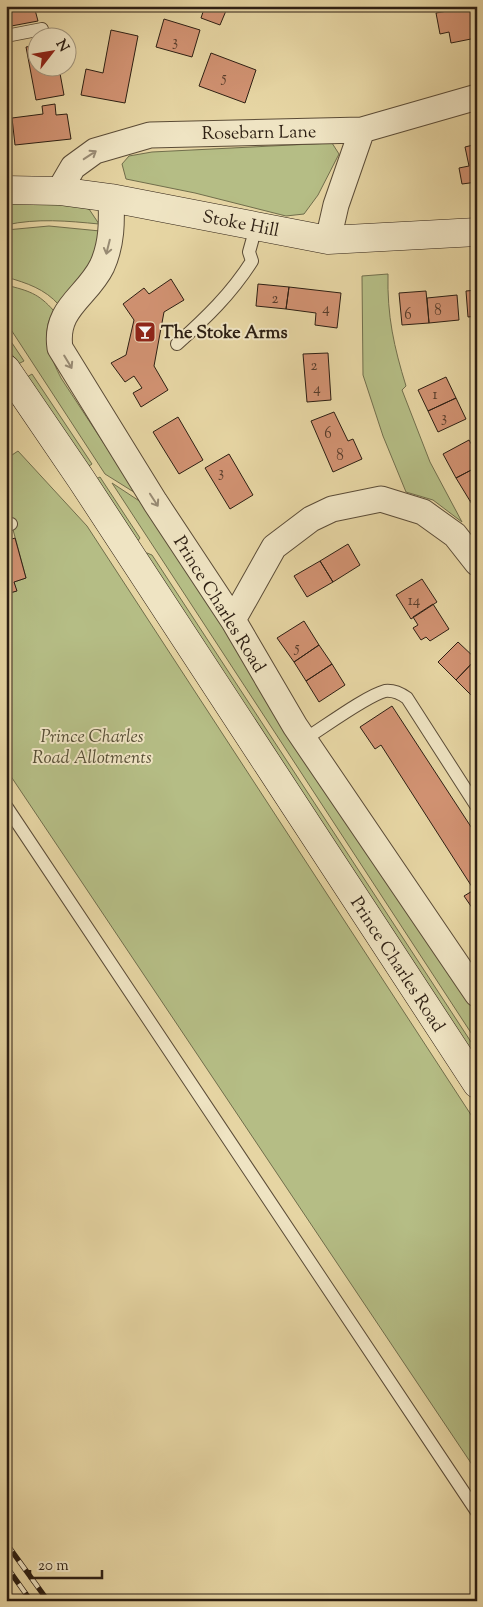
<svg xmlns="http://www.w3.org/2000/svg" width="483" height="1607" font-family="'Sorts Mill Goudy',serif">
  <rect width="100%" height="100%" fill="#e6d5a3"/>
  <filter id="stains"><feTurbulence type="fractalNoise" baseFrequency=".004" numOctaves="4"/><feColorMatrix values="0 0 0 0 .2 0 0 0 0 .09 0 0 0 0 .02 0 0 0 .5 -.17"/></filter>
  <radialGradient id="worn" r=".72"><stop offset=".6" stop-color="#630" stop-opacity="0"/><stop offset="1" stop-color="#630" stop-opacity=".3"/></radialGradient>
  <path fill="#b5bd85" stroke="#716e4c" d="M332,143l7,11 -21,41 -14,19 -18,2 -91,-23 -69,-14 -4,-15 7,-8 23,-4z
    M28,202l38,2 23,5 10,15c-31,-3 -62,-6 -93,1v-21z
    M49,226l51,5 -8,33 -33,41c-14,-16 -32,-22 -53,-28v-47z
    M388,274c-1,42 6,73 18,112l-4,4 28,72 32,60 -29,-22 -27,-8 -23,-56 -20,-61 -1,-99z
    M6,285c23,6 32,8 48,26 -15,21 -3,47 7,67l76,116 -32,-20 -99,-152z
    M6,334l18,27 -6,3 -12,-19z
    M32,374l60,90 -6,4 -59,-91z
    M18,451l69,75 390,598v348l-471,-703v-175l10,-3 -2,-9 12,-4 -18,-67h-2v-52z
    M100,477l40,61 -4,5 -42,-63z
    M112,483l32,21 333,510v28z
    M147,553l5,2 325,496v14l-333,-511z"/>
  <path fill="#d19272" stroke="#2d1f13" d="M6,6h28l4,15 -32,6z
    M205,6h23l-8,19 -19,-7z
    M452,6h25v38l-1,-6 -25,5 -2,-11 -9,2 -4,-21 17,-3z
    M164,19l36,11 -8,27 -36,-10z
    M111,30l27,6 -13,67 -44,-8 5,-26 17,4z
    M38,45v23h21l5,27 -28,5 -10,-53z
    M211,53l45,17 -11,33 -46,-17z
    M55,104l1,11 11,-1 4,25 -56,6 -3,-27 31,-4 -1,-8z
    M477,144v38l-15,2 -3,-16 10,-2 -4,-19z
    M171,279l13,21 -20,12 -10,54 14,24 -27,17 -8,-14 9,-5 -8,-12 -9,6 -14,-19 15,-8 8,-35 -11,-16 21,-16 5,6z
    M258,284l31,3 -3,22 -30,-3z
    M289,287l52,6 -4,35 -22,-3 1,-12 -30,-4z
    M477,290v26l-9,1 -2,-26z
    M426,291l3,32 -27,2 -3,-32z
    M457,295l2,25 -30,3 -2,-25z
    M328,353l3,47 -24,2 -4,-48z
    M446,377l10,21 -28,13 -10,-21z
    M456,398l10,21 -28,13 -10,-21z
    M334,412l14,29 5,-2 9,20 -29,13 -22,-51z
    M178,417l25,43 -24,14 -26,-42z
    M469,440l8,14v13l-21,11 -13,-24z
    M229,454l24,41 -23,14 -25,-41z
    M477,467v30l-7,4 -14,-23z
    M477,497v16l-7,-12z
    M15,538l11,40 -12,4 3,9 -11,3v-53z
    M348,544l12,21 -27,17 -13,-21z
    M320,561l13,21 -26,15 -13,-21z
    M422,579l15,23 -26,17 -15,-24z
    M433,604l16,25 -19,12 -4,-4 -5,3 -8,-12 5,-3 -5,-8z
    M304,621l15,24 -25,17 -17,-24z
    M458,642l18,17 -20,21 -18,-18z
    M319,645l13,19 -26,17 -12,-19z
    M476,659l1,32 -5,5 -16,-16z
    M332,664l13,21 -26,17 -13,-21z
    M392,706l85,130v79l-13,-19 10,-6 -93,-145 -6,4 -15,-22z"/>
  <g fill="none" stroke-linecap="round" stroke-linejoin="round">
    <g stroke="#5b4c37" stroke-width="14">
      <path id="lane" d="M6,36l36,-7
        M177,344c29,-26 54,-50 75,-83l-3,-9 7,-25
        M6,526l5,-2
        M305,739c18,-11 61,-43 80,-48 9,-1 15,2 22,7l70,109
        M6,806l471,706"/>
    </g>
    <g stroke="#5b4c37" stroke-width="27">
      <path id="street" d="M59,191l14,-24 22,-16 55,-16 212,-5 115,-33
        M111,198c1,24 1,46 -9,68 -15,31 -48,42 -42,82l95,154 78,118 62,106 182,268
        M328,240l8,-35 26,-75
        M233,620l41,-73 37,-28 21,-10 49,-10 42,13 32,23 22,28"/>
    </g>
    <g stroke="#2d1f13" stroke-width="29">
      <path id="secondary" d="M6,190l53,1 52,7 217,42 149,-8
        M6,369l75,110 396,605"/>
    </g>
    <use href="#lane" stroke="#efe4c3" stroke-width="12"/>
    <use href="#street" stroke="#efe4c3" stroke-width="25"/>
    <use href="#secondary" stroke="#efe4c3" stroke-width="28"/>
    <g stroke="#2d1f13" stroke-width="5.5">
      <path id="rail" d="M6,1543l42,58
        M6,1566l25,35"/>
    </g>
    <use href="#rail" stroke="#efe4c3" stroke-width="4" stroke-dasharray="11" stroke-linecap="butt"/>
  </g>
  <defs><path id="oneway-shaft" d="M-6 0H5M1.5-3L5.5 0L1.5 3" fill="none" stroke-width="1.6" stroke-linecap="round" stroke-linejoin="round" transform="scale(1.25)"/></defs>
  <g stroke="#988b74">
    <use href="#oneway-shaft" transform="translate(90 155) rotate(-33)"/>
    <use href="#oneway-shaft" transform="translate(108 247) rotate(104)"/>
    <use href="#oneway-shaft" transform="translate(68 362) rotate(59)"/>
    <use href="#oneway-shaft" transform="translate(154 500) rotate(57)"/>
  </g>
  <defs>
    <g id="bar-square" transform="scale(1.125)"><rect x="-9" y="-9" width="18" height="18" rx="4" fill="#8f2418" stroke="#efe4c3"/><path d="M-6-5H6L.8 .8V4.5H3.5V6h-7V4.5H-.8V.8Z" fill="#fff"/></g>
  </defs>
  <g fill-rule="evenodd">
    <use href="#bar-square" x="145" y="332"/>
  </g>
  <g text-anchor="middle" stroke-width="4" stroke-linejoin="round" paint-order="stroke">
    <g font-size="15" fill="#563c2b">
      <text x="175" y="46">3</text>
      <text x="224" y="82">5</text>
      <text x="275" y="303">2</text>
      <text x="326" y="313">4</text>
      <text x="438" y="315">8</text>
      <text x="408" y="319">6</text>
      <text x="314" y="370">2</text>
      <text x="317" y="393">4</text>
      <text x="435" y="399">1</text>
      <text x="444" y="422">3</text>
      <text x="328" y="438">6</text>
      <text x="340" y="460">8</text>
      <text x="221" y="477">3</text>
      <text x="414" y="605">14</text>
      <text x="297" y="652">5</text>
    </g>
    <g font-size="18" fill="#2d1f13" stroke="#efe4c3">
      <text transform="translate(259 132) rotate(-1)" y="6">Rosebarn Lane</text>
      <text transform="translate(241 223) rotate(11)" y="6">Stoke Hill</text>
      <text transform="translate(220 604) rotate(58)" y="6">Prince Charles Road</text>
      <text transform="translate(398 964) rotate(57)" y="6">Prince Charles Road</text>
    </g>
    <g font-size="18" font-weight="bold" fill="#2d1f13" stroke="#efe4c3" text-anchor="start">
      <text x="161" y="338">The Stoke Arms</text>
    </g>
    <g font-size="18" font-style="italic" fill="#564e35" stroke="#efe4c3">
      <text x="92" y="742">Prince Charles<tspan x="92" dy="21">Road Allotments</tspan></text>
    </g>
  </g>
  <rect width="483" height="1607" fill="none" stroke="#e6d5a3" stroke-width="25"/>
  <rect x="8" y="8" width="468" height="1592" fill="none" stroke="#2d1f13" stroke-width="2.5"/>
  <rect x="12" y="12" width="458" height="1582" fill="none" stroke="#2d1f13"/>
  <g transform="translate(52 52) rotate(59)"><circle r="24" fill="#efe4c3" stroke="#a1957d"/>
  <path d="M0-4L9 19L0 12L-9 19Z" fill="#8f2418"/>
  <text y="-8" font-size="14" font-weight="bold" text-anchor="middle" fill="#2d1f13">N</text>
  </g>
  <path d="M30 1570v8h72v-8" fill="none" stroke="#2d1f13" stroke-width="2.5"/>
  <text x="38" y="1570" font-size="15" fill="#2d1f13" stroke="#efe4c3" stroke-width="4" paint-order="stroke">20 m</text>
  <rect width="100%" height="100%" filter="url(#stains)"/>
  <rect width="100%" height="100%" fill="url(#worn)"/>
</svg>
